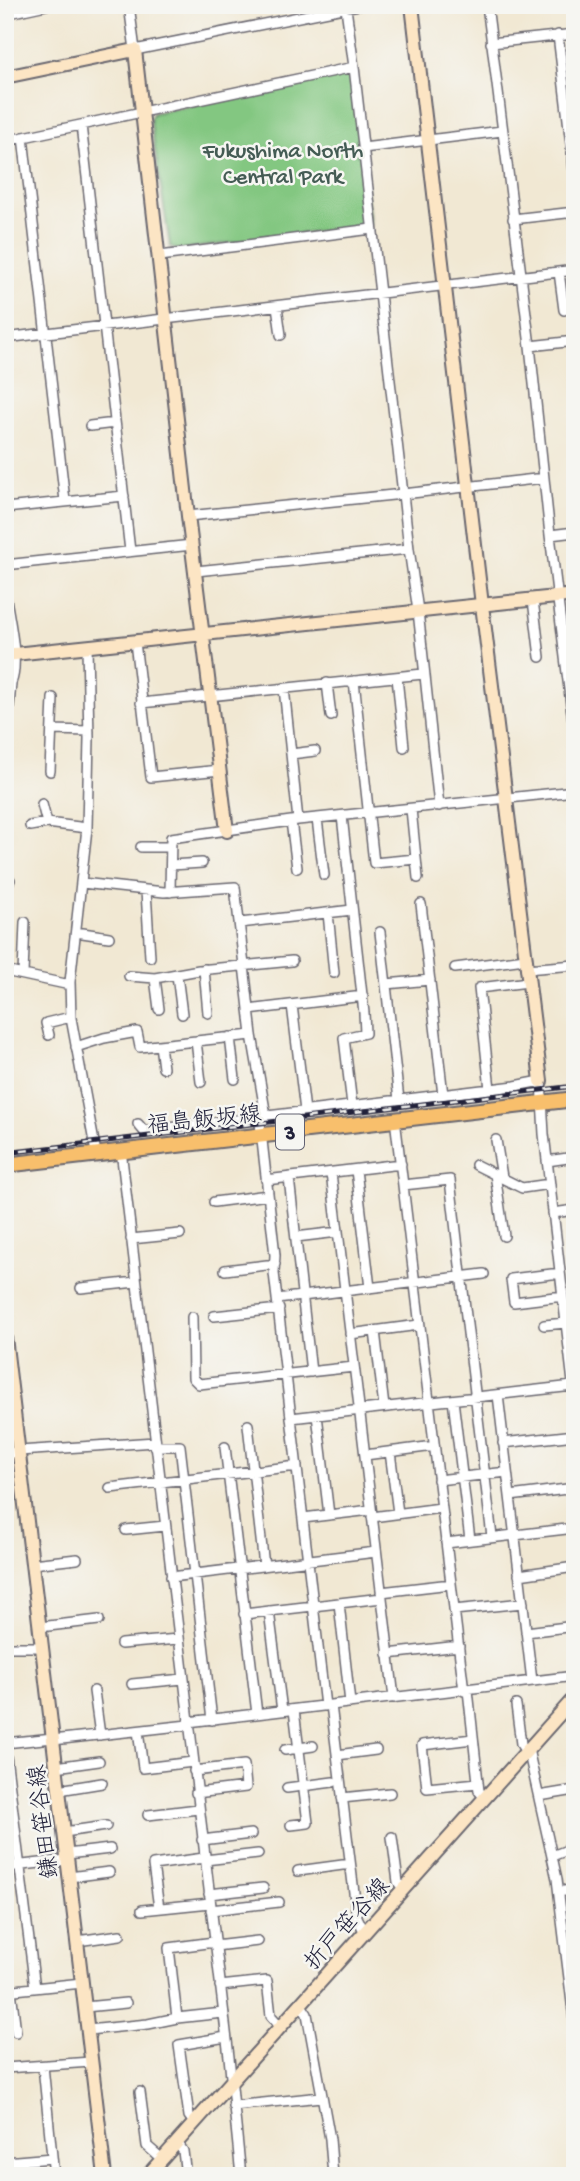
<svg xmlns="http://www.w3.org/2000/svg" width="580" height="2181" font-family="'Gochi Hand','Klee One',sans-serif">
  <rect width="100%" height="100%" fill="#f6f6f2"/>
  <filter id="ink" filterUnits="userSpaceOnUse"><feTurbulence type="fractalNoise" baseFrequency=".0143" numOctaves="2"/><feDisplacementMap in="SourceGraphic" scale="14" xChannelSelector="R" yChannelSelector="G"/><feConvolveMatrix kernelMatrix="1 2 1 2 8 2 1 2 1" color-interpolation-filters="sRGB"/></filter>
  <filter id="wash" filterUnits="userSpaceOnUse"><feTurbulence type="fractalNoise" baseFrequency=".00686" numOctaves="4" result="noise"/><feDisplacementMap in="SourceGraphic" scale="28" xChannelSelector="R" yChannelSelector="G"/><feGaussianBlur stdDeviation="1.57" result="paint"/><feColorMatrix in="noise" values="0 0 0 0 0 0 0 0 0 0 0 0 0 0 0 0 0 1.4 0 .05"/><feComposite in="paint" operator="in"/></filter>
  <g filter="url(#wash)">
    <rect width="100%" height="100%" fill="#f1e8d3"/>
    <path fill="#83c781" stroke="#52745e" stroke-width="2" d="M353,72l17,153 -193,25 -7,-4 -20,-127 3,-6z"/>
  </g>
  <g filter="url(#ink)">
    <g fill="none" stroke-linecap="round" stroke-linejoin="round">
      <g stroke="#6a6770" stroke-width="12">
        <path id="street" d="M129,5l6,45 223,-45
          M487,5l43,341 20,189 25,-3
          M346,8l8,59
          M5,14l41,-9
          M558,35l17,144
          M491,43l84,-9
          M81,125l49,426
          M23,137l42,364
          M5,141l349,-74 49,427 141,-16
          M363,148l139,-17
          M513,219l62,-7
          M160,256l212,-27
          M559,272l5,38
          M277,306l4,29
          M5,338l570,-68
          M530,346l45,-5
          M90,426l25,-3
          M5,508l119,-12
          M188,516l215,-22 6,55 -213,22
          M550,535l15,122
          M409,549l9,62 21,195
          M5,565l187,-20
          M5,592c3,23 15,70 6,91l-5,58
          M533,600l7,57
          M135,642l16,135 69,-7
          M87,647l2,91 -2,90 -17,154 1,36 25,135
          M575,656l-10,1 10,80
          M397,677l7,70
          M354,681l20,182 42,-4
          M327,683l4,33
          M284,688l14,132
          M141,703l282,-29
          M52,730l37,1
          M291,754l24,-3
          M50,771l3,-73
          M42,804l5,19
          M411,809l7,69
          M342,816l22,197 1,20 -21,5 8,67
          M317,819l7,56
          M291,821l6,47
          M30,826l17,-3 40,5
          M141,847h30
          M171,865l31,-2
          M5,880h5
          M82,883l82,9 71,-5 17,148 13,75 -5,13 15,132 -1,18 51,433
          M146,891l4,66
          M170,892l1,-54 127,-18 277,-29
          M421,904l22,191
          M328,913l6,60
          M240,923l112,-13
          M76,932l33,5
          M380,932l19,168
          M455,968l70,-9
          M204,969l4,44
          M526,969l49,-4
          M5,971l65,14
          M23,974l2,-52
          M177,975l5,39
          M129,976l26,2 44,-8 93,-9
          M155,978l4,31
          M386,984l44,-4
          M292,1005l13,106
          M249,1010l114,-14
          M49,1035l-3,-12 25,-6
          M230,1037l5,42
          M196,1041l5,41
          M160,1045l3,23
          M76,1047l28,-9 33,-6 3,15 112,-12
          M490,1089l-11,-101 49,-6
          M395,1119l69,572
          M138,1124l6,7 371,-45 26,-5 3,53 31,266
          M496,1140l6,37
          M121,1150l108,907 12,119
          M547,1161l28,-4
          M476,1165l46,23 28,-4
          M356,1170l14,118
          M331,1173l63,525
          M495,1174l9,62
          M289,1178l22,194
          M266,1180l135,-16
          M403,1185l47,-5 42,357
          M214,1202l54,-7
          M553,1213l22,-3
          M296,1237l42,-5
          M131,1239l49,-5
          M225,1270l50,-6
          M560,1273l-49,6 3,23 49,-6
          M81,1288l55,-6
          M277,1299l207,-25
          M214,1316l65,-7
          M192,1317l1,61 6,6 155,-17
          M544,1325l22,-2
          M375,1331l9,76
          M350,1334l69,-9
          M498,1395l34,286
          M453,1400l17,140
          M317,1415l12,100
          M291,1418l282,-32
          M248,1425l16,141
          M503,1443l72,-8
          M155,1446h25l32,274
          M225,1447l32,267
          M390,1452l8,61
          M365,1455l69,-9
          M5,1459l5,-6 9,-2 136,-9
          M438,1480l69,-8
          M110,1488l187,-22
          M510,1496l65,-8
          M372,1517l69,-9
          M303,1518l68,-8
          M126,1530l39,-4
          M446,1543l129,-15
          M32,1564l45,-5
          M519,1575l56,-8
          M171,1577l205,-25
          M381,1592l70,-8
          M339,1603l11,100
          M454,1610l69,-7
          M269,1611l13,100
          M244,1614l138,-16
          M40,1627l59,-7
          M526,1632l49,-6
          M121,1644l57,-5
          M5,1647h37
          M388,1654l71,-8
          M132,1684l51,-5
          M468,1690l11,101 6,7
          M94,1691l6,44
          M331,1705l26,212 8,16
          M516,1705l5,39 5,8
          M188,1722l387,-46
          M138,1731l5,37 50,-6
          M473,1739l-51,6 5,43 51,-5
          M53,1740l135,-15
          M5,1743l48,-5
          M5,1748l30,240
          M528,1749l29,130 18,149
          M285,1750l28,-4
          M337,1755l39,-5
          M56,1767l43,-6
          M194,1771l50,-6 2,22 -50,6
          M287,1788l46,-6
          M59,1790l43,-7
          M539,1796l36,-6
          M342,1798l48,-5
          M148,1815l50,-6
          M291,1825l17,-2 -14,-113
          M64,1832l42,-6
          M392,1837l6,45 6,8
          M202,1840l49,-6
          M67,1854l43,-5
          M552,1856l23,-9
          M205,1860l53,-6
          M5,1867l62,-7
          M298,1871l52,-7
          M69,1877l40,-5
          M559,1892l16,-3
          M209,1894l54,-6
          M159,1908l-6,-43 51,-7
          M142,1910l68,-7
          M211,1910l68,-8
          M77,1941l43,-6
          M214,1942l-45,6 8,70 46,-5
          M215,1946l43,-5
          M220,1986l47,-5 4,35 10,11
          M11,1990l5,42
          M5,1991l77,-8
          M301,2005l6,9 23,125 3,37
          M85,2007l41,-4
          M88,2030l60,-6 29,-6
          M43,2066l11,110
          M5,2068l86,-6
          M140,2092l7,54 15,13
          M233,2106l88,-9
          M194,2123l-5,-7 -10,-71 47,-8
          M177,2142l6,9 3,25
          M5,2162l47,-4"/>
      </g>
      <g stroke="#6a6770" stroke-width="16">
        <path id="secondary" d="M412,5l70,600 59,476
          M5,77l130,-27 53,466 39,315
          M5,655l570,-60
          M5,1337l100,839
          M147,2176l428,-479"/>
      </g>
      <g stroke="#6a6770" stroke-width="18">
        <path id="primary" d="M5,1165l570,-66"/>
      </g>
      <use href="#street" stroke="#fff" stroke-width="9"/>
      <use href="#secondary" stroke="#fce5c4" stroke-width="12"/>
      <use href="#primary" stroke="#f8bf6c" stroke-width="14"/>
      <g stroke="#22223b" stroke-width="5">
        <path id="rail" d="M5,1153l570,-67"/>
      </g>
      <use href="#rail" stroke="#f6f6f2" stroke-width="2.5" stroke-dasharray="8" stroke-linecap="butt"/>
    </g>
  </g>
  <g text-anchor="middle" stroke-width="5" stroke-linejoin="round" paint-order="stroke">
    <rect fill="#f6f6f2" stroke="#626272" stroke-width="2" x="276" y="1114.5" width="28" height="35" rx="5"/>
    <g font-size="21" font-weight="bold" fill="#22223b">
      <text x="290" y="1139">3</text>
    </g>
    <g font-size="23" fill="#445c54" stroke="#f6f6f2">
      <text x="283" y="157">Fukushima North<tspan x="283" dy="26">Central Park</tspan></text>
    </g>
    <g font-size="23" fill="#22223b" stroke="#f6f6f2">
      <text transform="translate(204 1118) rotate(-6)" y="8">福島飯坂線</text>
      <text transform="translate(42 1822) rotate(-97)" y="8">鎌田笹谷線</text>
      <text transform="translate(346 1923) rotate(-48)" y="8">折戸笹谷線</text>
    </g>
  </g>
  <rect width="580" height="2181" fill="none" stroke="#f6f6f2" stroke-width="28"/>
</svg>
